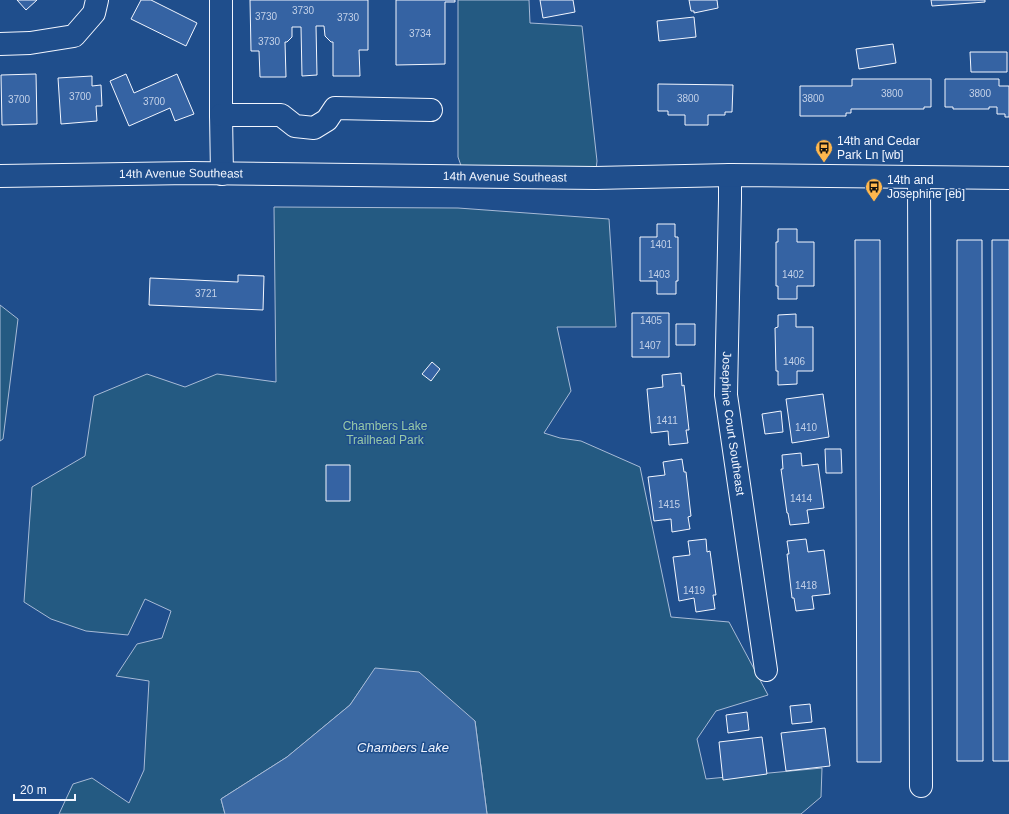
<svg xmlns="http://www.w3.org/2000/svg" width="1009" height="814" font-family="Helvetica,sans-serif">
  <rect width="100%" height="100%" fill="#1f4e8c"/>
  <path fill="#245a82" stroke="#a8bbd7" d="M458,0h71l1,23 52,3 15,135 -2,17 -130,-1 -7,-20z
    M274,207l184,1 151,11 7,108h-59l14,64 -27,42 16,5 21,3 59,26 31,150 58,5 39,73 -52,16 -19,28 9,40 116,-11 -1,29 -20,17h-314l-12,-93 -105,-45 -20,29 -63,52 -66,42 4,15h-166l14,-30 19,-6 37,25 15,-33 5,-89 -33,-5 21,-32 25,-6 9,-27 -26,-12 -17,36 -42,-4 -35,-12 -27,-17 8,-115 53,-31 9,-60 53,-22 38,13 32,-13 59,8z
    M0,305l18,14 -15,120 -3,2z"/>
  <path fill="#3b69a3" stroke="#a8bbd7" d="M375,668l44,4 56,49 12,93h-262l-4,-15 66,-42 63,-52z"/>
  <path fill="#3563a3" stroke="#f2f6ff" d="M17,0h20l-11,10z
    M141,0h10l46,23 -11,23 -55,-27z
    M250,0h118v50h-9l1,26h-27v-34h-2l-6,-6 -1,-10h-8l1,49 -15,1 -1,-49h-9v10l-5,5h-2l1,35h-26l-1,-26h-8z
    M396,0h59v2h-10v62l-49,1z
    M540,0h33l2,12 -32,6z
    M689,0h28l1,8 -24,5v-2h-3z
    M931,0h54v2l-53,4z
    M694,17l2,20 -37,4 -2,-20z
    M893,44l3,19 -37,6 -3,-20z
    M970,52h37v20h-36z
    M36,74l1,50 -35,1 -1,-50z
    M126,74l8,19 43,-19 17,40 -19,7 -5,-13 -41,18 -19,-45z
    M92,76v10l9,-1 1,21h-6l1,15 -36,3 -3,-46z
    M852,79h79v28h-7v2h-73v4h-5v3h-46v-30h52z
    M945,79h54v7h10v31h-4v-3h-8v-7h-8v2h-36v-2h-8z
    M658,84l75,1 -1,27h-7v3h-17v10h-23v-10h-17v-4h-10z
    M657,224h18v13h3v44h-2v13h-19v-13h-17v-44h17z
    M778,229h19v13h17v44h-17v13h-19v-13h-2v-44h2z
    M855,240h25l1,522h-24z
    M957,240h25l1,521h-26z
    M992,240h17v521h-16z
    M238,275l26,1 -1,34 -114,-5 1,-27 88,4z
    M632,313h37v44h-37z
    M796,314v13h17v44h-16v13l-19,1v-14h-2l-1,-43 3,-1v-12z
    M676,324h19v21h-19z
    M432,362l8,7 -9,12 -9,-7z
    M681,373l1,13 2,-1 5,45h-3l2,13 -19,2 -1,-14 -17,2 -4,-44 16,-2 -1,-12z
    M823,394l6,43 -37,6 -6,-44z
    M781,411l2,21 -18,2 -3,-20z
    M825,449h16l1,24h-16z
    M801,453l1,13 16,-2 6,44 -17,2 2,13 -19,2 -2,-12h-1l-6,-44h2l-1,-14z
    M682,459l2,13h2l5,44 -3,1 2,12 -18,3 -1,-13 -17,2 -6,-44 17,-2 -2,-13z
    M326,465h24v36h-24z
    M706,539l1,13 3,-1 6,44h-3l2,14 -19,3 -2,-14 -15,3 -6,-44 17,-2 -2,-14z
    M806,539l2,13 16,-2 6,44 -18,2 2,13 -18,2 -2,-13h-2l-5,-44h2l-2,-13z
    M810,704l2,18 -20,2 -2,-18z
    M747,712l2,18 -21,3 -2,-18z
    M825,728l5,38 -44,5 -5,-38z
    M762,737l5,37 -44,6 -4,-38z"/>
  <g fill="none" stroke-linecap="round" stroke-linejoin="round">
    <g stroke="#f2f6ff" stroke-width="24">
      <g id="minor">
        <path d="M221,0v115l1,59"/>
        <path d="M0,44l30,-1 44,-7 20,-23 3,-13"/>
        <path d="M221,115h60l14,11 19,2 13,-8 8,-12 96,2"/>
        <path id="s1" d="M730,175v24l-4,196 40,275"/>
        <path id="s2" d="M0,176l190,-3 405,5 135,-3 279,3"/>
        <path d="M919,178l2,608"/>
      </g>
    </g>
    <use href="#minor" stroke="#1f4e8c" stroke-width="22"/>
  </g>
  <defs>
    <g id="bus-pin" transform="scale(0.9)"><path d="M0 17L-7.5 6A9.5 9.5 0 1 1 7.5 6Z" fill="#ffb74d" stroke="#1f4e8c"/><path d="M-5-6H5V4H4V6H2V4H-2V6H-4V4H-5ZM-3.5-4V0h7V-4ZM-3.5 1.2v1.5H-2V1.2ZM2 1.2v1.5H3.5V1.2Z" fill="#111"/></g>
  </defs>
  <g fill-rule="evenodd">
    <use href="#bus-pin" x="824" y="148"/>
    <use href="#bus-pin" x="874" y="187"/>
  </g>
  <g text-anchor="middle" stroke-width="3" stroke-linejoin="round" paint-order="stroke">
    <g font-size="10" fill="#c3d1e8">
      <text x="303" y="14">3730</text>
      <text x="266" y="20">3730</text>
      <text x="348" y="21">3730</text>
      <text x="420" y="37">3734</text>
      <text x="269" y="45">3730</text>
      <text x="892" y="97">3800</text>
      <text x="980" y="97">3800</text>
      <text x="80" y="100">3700</text>
      <text x="688" y="102">3800</text>
      <text x="813" y="102">3800</text>
      <text x="19" y="103">3700</text>
      <text x="154" y="105">3700</text>
      <text x="661" y="248">1401</text>
      <text x="659" y="278">1403</text>
      <text x="793" y="278">1402</text>
      <text x="206" y="297">3721</text>
      <text x="651" y="324">1405</text>
      <text x="650" y="349">1407</text>
      <text x="794" y="365">1406</text>
      <text x="667" y="424">1411</text>
      <text x="806" y="431">1410</text>
      <text x="801" y="502">1414</text>
      <text x="669" y="508">1415</text>
      <text x="806" y="589">1418</text>
      <text x="694" y="594">1419</text>
    </g>
    <g font-size="12" fill="#f2f6ff" stroke="#1f4e8c" text-anchor="start">
      <text x="837" y="145">14th and Cedar<tspan x="837" dy="14">Park Ln [wb]</tspan></text>
      <text x="887" y="184">14th and<tspan x="887" dy="14">Josephine [eb]</tspan></text>
    </g>
    <g font-size="12" fill="#f2f6ff" stroke="#1f4e8c">
      <text dy="4" stroke="none"><textPath href="#s2" startOffset="181">14th Avenue Southeast</textPath></text>
      <text dy="4" stroke="none"><textPath href="#s2" startOffset="505">14th Avenue Southeast</textPath></text>
      <text dy="4" stroke="none"><textPath href="#s1" startOffset="249">Josephine Court Southeast</textPath></text>
    </g>
    <g font-size="12" fill="#97c8a6" stroke="#1f4e8c">
      <text x="385" y="430">Chambers Lake<tspan x="385" dy="14">Trailhead Park</tspan></text>
    </g>
    <g font-size="13" font-style="italic" fill="#f2f6ff" stroke="#1f4e8c">
      <text x="403" y="752">Chambers Lake</text>
    </g>
  </g>
  <path d="M14 794v6h61v-6" fill="none" stroke="#f2f6ff" stroke-width="2"/>
  <text x="20" y="794" font-size="12" fill="#f2f6ff" stroke="#1f4e8c" stroke-width="3" paint-order="stroke">20 m</text>
</svg>
